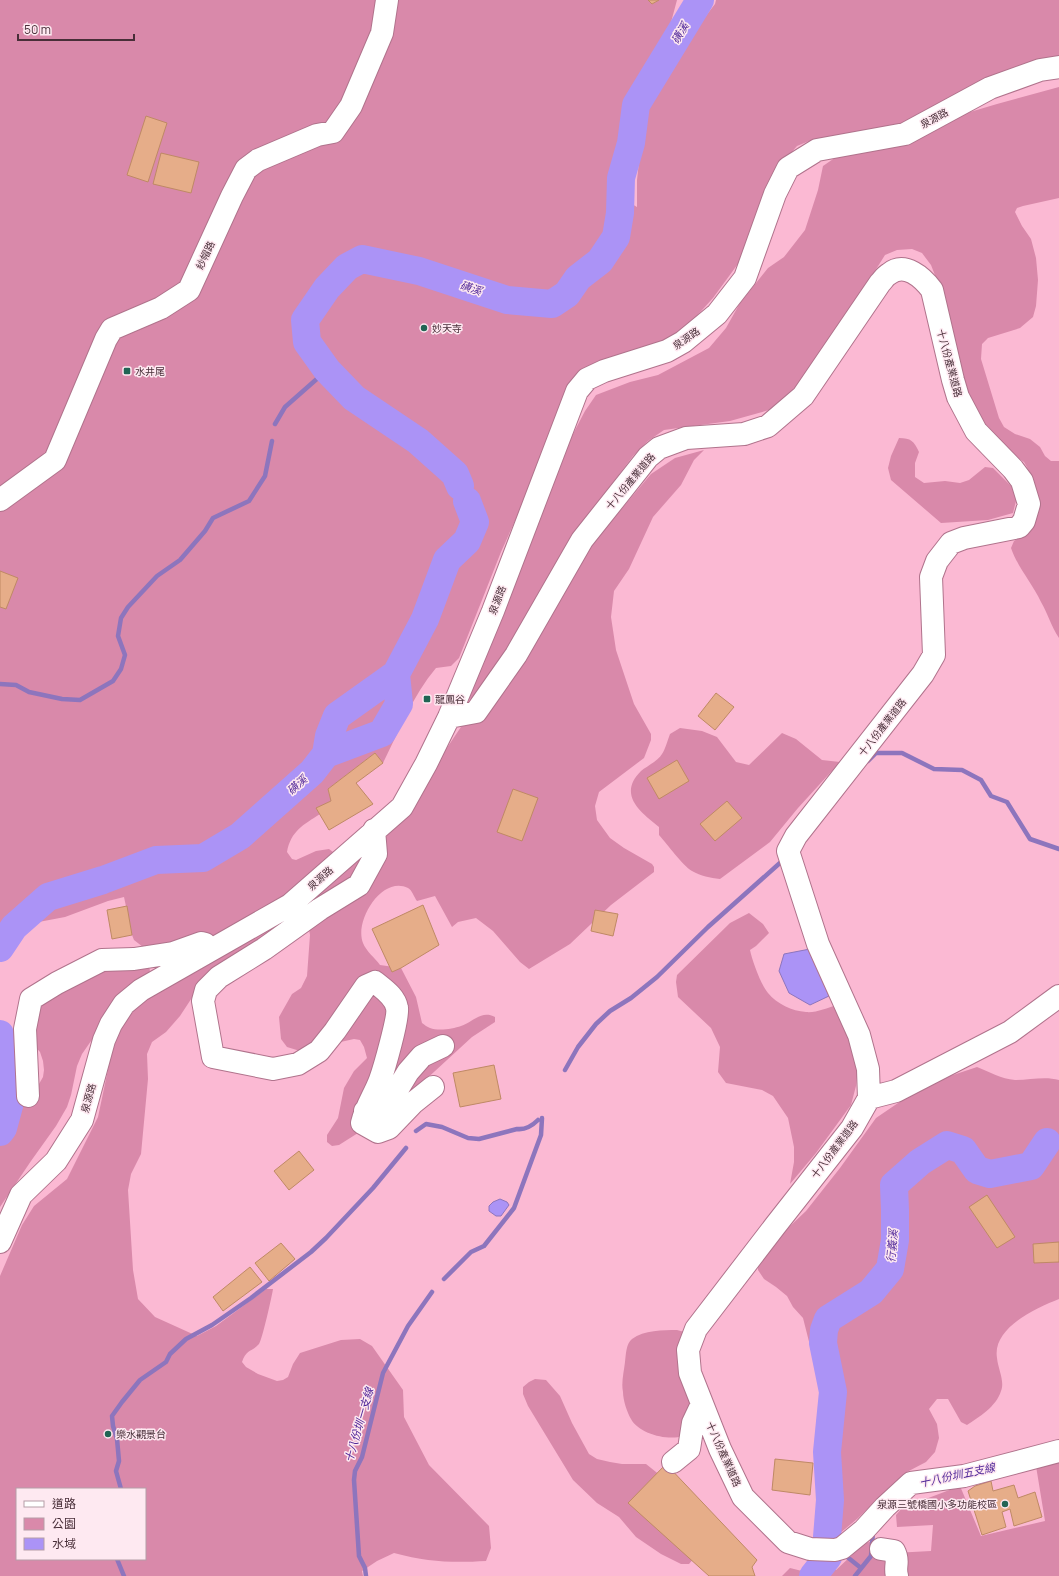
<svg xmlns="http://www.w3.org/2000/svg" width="1059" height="1576" font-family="Manrope,'Noto Sans TC',sans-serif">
  <rect width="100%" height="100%" fill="#fbb9d3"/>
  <path fill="#d989aa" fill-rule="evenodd" d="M0,0h648l4,4 7,-4h18l-11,41 -27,45 -8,29 -7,59 1,26 12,7v-27l8,-73 9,-24 14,-24 24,-25 23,-30 1,-4h343v60l-141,60 -57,14 -47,5 -17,7 -13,15 -41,96 -30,41 -29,32 -17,14 -89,36 -77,172 -42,106 -8,8 -15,2c-23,27 -37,63 -53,95l-8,-10 -47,36 3,12 -14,7 3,6c-17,11 -29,17 -33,38l5,7 4,1 20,-9 13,-2 4,3 -1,6 -41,35 -65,43 -83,11 -9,-7 -2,-5 -8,-38 -16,4 -43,16 -37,7 -28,26z
    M1059,87v111l-36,8 -6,2 -2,4 7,14 9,13 5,19 2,22 -2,26 -3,11 -13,11 -32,10 -6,6 -1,15 18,59 5,9 11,7 15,5 10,8 5,9 6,5h8v177c-8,-12 -11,-24 -18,-36 -9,-19 -23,-34 -30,-54l3,-7 17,-10 7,-36 -5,-17 -9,-16 -14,-9 -28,-24 -16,-40 -21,-88 -14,-36 -9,-12 -10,-4 -15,1 -12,5 -81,129 -22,18 -13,8 -39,11 -66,9 -16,11 -15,15 -31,41 -33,47 -32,52 -29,58 -31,40 -8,6 -5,-4 98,-241 23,-44 11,-16 34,-13 28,-7 51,-27 17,-20 14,-25 28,-35 16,-11 21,-27 13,-40 5,-24 16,-11 51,-7 70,-33 37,-11z
    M899,438c12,0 15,3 20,14l-4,11v14l9,6 21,-2 15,2 9,-3 16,-13 8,1 23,23v10l-3,12 -25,7 -47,3 -50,-43 -3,-12 3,-12z
    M704,450l-10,10 -13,25 -28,32 -24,52 -15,22 -3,26 5,33 18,54 17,30v6l-7,18 -45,34 -4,14 2,14 13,18 14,10 28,16 2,3v5l-43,33 -41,39 -41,25 -9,-7 -27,-31 -17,-13 -18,4 -6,5 -17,-31 -18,5c-3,-4 -5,-11 -9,-13 -26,-13 -54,33 -45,55 3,8 12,15 17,22l21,3 15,29 6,26c3,2 5,4 8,5 8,3 23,1 31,-2 12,-4 20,-16 34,-9v5l-23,15 -50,46 -64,50 -19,12 -7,1 -5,-4v-7l11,-17 6,-30 10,-17 13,-13 -3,-11 -4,-7 -6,-1 -54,12 -13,-4 -6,-8 -2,-22 13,-23 9,-6 6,-12 3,-41 -2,-11 -111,66 -17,26 -14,16 -14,10 -5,12 1,25 -7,75 -10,20 -3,16 5,80 5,29 17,18 42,19 19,-10 50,-37h7c-1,7 -11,51 -14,55 -7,8 -13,5 -17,18l4,5 12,7 19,7 6,-1 5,-3 5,-13 7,-11 41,-13 19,-1 12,7 31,44 1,27 25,48 60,61 2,22 -5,13c-34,2 -58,1 -92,-8l-17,8 -15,10 1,5h-363v-300l22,-51 12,-19 33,-27 31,-62 12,-57 9,-29 12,-22 262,-181 72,-107 126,-176 60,-71 24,-16zM17,1489h128v70h-128z
    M680,728l22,3 15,6 19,25 13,3 33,-32 14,6 26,21 18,2 -42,46 -28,34 -50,37c-10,-1 -19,-3 -28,-8 -10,-6 -24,-26 -33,-36v-8c-18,-15 -42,-32 -18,-56 6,-5 17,-10 21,-17 3,-4 6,-15 8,-20z
    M749,913l14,11 6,9 -13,13 -6,4c2,10 11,35 18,43 9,11 24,18 38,19 10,1 21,-4 31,-7l14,37 7,25 -2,19 -5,19 -35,48 -26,31 4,-22v-15l-6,-29 -15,-22 -11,-6 -36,-7 -8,-11 2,-25 -9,-19 -33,-31 -2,-15 1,-7 53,-52z
    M148,966l2,4 -1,3 -47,59 -11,9 -9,13 -5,12 -6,29 -4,12 -11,19 -25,35 -31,46v-99l39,-24 4,-7 1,-7 -1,-9 -3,-9 -9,-10v-30l59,-43z
    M977,1067c13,5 24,12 38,13 15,0 30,-4 44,0v219c-23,9 -67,29 -62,59 1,11 8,23 4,33 -5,16 -22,26 -34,34l-6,-3 -13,-23h-11l-8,10 8,15 2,14 -4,14 -9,10 -21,11 -48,46 -18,15 -18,3 -4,-11 5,-17 -6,-83 5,-37 -18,-71 -10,-11 -6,-11 -11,-9 -12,-8 -6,-9v-8l11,-16 37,-35 34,-43 36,-50 25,-17 49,-25z
    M677,1330l11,3 5,73 -10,30c-15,5 -44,-2 -52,-17 -4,-7 -8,-19 -8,-27 -2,-9 1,-21 2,-30 1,-8 1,-18 7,-23 12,-9 31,-9 45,-9z
    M535,1379l11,1 14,16 12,27 17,31 8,5 13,3 12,2h24l20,16 29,77 -6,7h-8l-20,-10 -25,-17 -17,-20 -22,-14 -24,-23 -45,-74 -5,-12v-7l6,-5z
    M1059,1462v114h-277l8,-8 12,3 34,-1 29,-27 9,-2 1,13 56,-3 2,-26 -36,2 -1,-12 6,-7 58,-22 21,50 64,-15 -9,-55z"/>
  <path fill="#ab93f6" stroke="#8d75bd" d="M810,949l19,47 -19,9 -21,-12 -10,-22 5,-17z
    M500,1199l7,3 2,3 -8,11h-5l-7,-5v-5l4,-4z"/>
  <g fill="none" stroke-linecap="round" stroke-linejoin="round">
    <path stroke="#8d75bd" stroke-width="4.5" d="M275,424l10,-17 42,-37
      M0,684l16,1 13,7 33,7 18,1 33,-19 8,-12 4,-14 -7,-19 3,-18 7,-11 29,-31 23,-16 25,-29 8,-13 36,-17 16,-25 7,-35
      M868,761l8,-8h26l32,16 28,1 19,10 10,16 16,6 23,37 29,10
      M565,1070l13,-23 18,-23 14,-13 21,-13 26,-21 51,-50 73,-65 2,3
      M416,1131l10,-7 16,3 26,11 11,1 38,-10c9,1 15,-3 21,-9
      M444,1279l27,-27 13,-6 30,-38 27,-73 1,-17
      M121,1489l-5,-18 3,-10 -2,-22 -4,-13 -1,-10 10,-14 18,-22 26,-18 4,-8 16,-15 26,-14 39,-27 60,-46 15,-14 47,-50 33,-40
      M846,1556l15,12
      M117,1559l7,17
      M366,1576l-1,-8 -6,-12 -5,-76 1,-9 7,-14 21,-84 25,-47 24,-34
      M855,1576l16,-20 2,-24"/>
    <path stroke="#ab93f6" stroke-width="28" d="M460,486l-5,-12 -37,-33 -64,-43 -27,-28 -20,-28 -2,-22 22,-32 20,-21 15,-8 57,12 88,29 45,4 15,-10 11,-16 22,-17 16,-24 4,-24 1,-35 10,-35 5,-38 64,-105
      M326,754l56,-21 17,-29 -3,-30
      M0,948l14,-21 34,-30 55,-17 53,-20 47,-2 37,-22 72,-64 14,-18 3,-18 8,-20 59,-42 29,-55 22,-59 20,-19 8,-19 -8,-21
      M0,1034l3,10 7,58 -7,26 -3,4
      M827,1537l3,-37 -3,-48 6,-60 -10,-49 1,-13 4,-11 43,-27 19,-23 5,-29v-30l-1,-25 26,-23 27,-17 16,5 14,20 13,4 41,-8 16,-24
      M813,1576l15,-19"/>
  </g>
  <path fill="#e6ad89" stroke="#bf8965" d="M648,0h11l-7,4z
    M146,116l21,7 -19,59 -21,-7z
    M161,153l38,9 -8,31 -38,-9z
    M0,571l18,7 -12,31 -6,-2z
    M716,693l18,14 -19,23 -17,-14z
    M375,753l8,10 -27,20 17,21 -44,26 -13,-22 15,-7 -3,-12z
    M677,760l12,21 -30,18 -12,-21z
    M513,789l25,9 -16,43 -25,-9z
    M727,801l15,17 -27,23 -15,-17z
    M423,905l16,40 -38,23 -9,4 -20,-43z
    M127,906l5,29 -20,4 -5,-29z
    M595,910l23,4 -5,22 -22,-5z
    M494,1065l7,34 -41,8 -7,-34z
    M299,1151l15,19 -25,20 -15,-19z
    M987,1195l28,42 -18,11 -28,-41z
    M1059,1242v20l-25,1 -1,-19z
    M281,1243l14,16 -26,22 -14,-18z
    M250,1267l12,15 -39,29 -10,-14z
    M775,1459l38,4 -3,32 -38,-5z
    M666,1464l91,96 -5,7 3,9h-46l-81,-73z
    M991,1481l2,10 21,-6 4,13 17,-6 7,25 -28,9 -4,-17 -8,3 4,15 -24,8 -14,-44 7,-5z"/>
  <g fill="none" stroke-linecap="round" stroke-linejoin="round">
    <g stroke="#b0738c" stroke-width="24">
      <path id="minor" d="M0,500l55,-40 51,-121 6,-10 49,-21 28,-18 43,-94 14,-27 12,-9 59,-25 16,-3 18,-26 31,-73 5,-33
        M449,717l27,-5 40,-57 66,-115 66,-83 11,-9 27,-10 58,-4 24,-8 35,-30 77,-113c3,-3 5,-7 9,-9 16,-13 34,4 43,16l21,90 5,17 18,34 37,38 9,12 7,23 -5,17 -5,6 -55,11 -13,5 -14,18 -6,16 3,78 -11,19 -127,162 -8,15 30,93 41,91 9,34 1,29 -17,30 -77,98 -79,103 -8,21 2,23 30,76 23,48 45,45 22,7 25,1 7,-2 22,-18 21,-23 26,-24 53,-7 95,-25
        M374,830l2,24 -17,31 -39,24 -56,40 -45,28 -13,13 -3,11 10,56 60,12 25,-5 21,-13 16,-20 31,-45 9,-4c8,7 20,14 22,26 2,9 -13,61 -17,72 -6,16 -14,26 -18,43l16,9 11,-4 24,-25 20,-16
        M28,1096l-3,-67 6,-30 26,-16 45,-23 32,-1 39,-6 28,-10 4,1
        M869,1098l27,-7 114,-59 49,-36
        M365,1111h13l10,-6 20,-33 14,-16 21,-10
        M0,1242l21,-47 35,-34 26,-41 22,-80 7,-16 13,-20 17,-14 149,-85 112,-98 24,-43 23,-47 44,-106 84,-220 10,-12 17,-8 63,-20 16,-9 34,-28 28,-36 30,-84 13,-26 29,-18 88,-16 85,-46 50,-18 19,-3
        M673,1462l16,-13 4,-26 9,-19
        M881,1549l13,2c6,11 0,14 3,25"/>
    </g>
    <use href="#minor" stroke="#fff" stroke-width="22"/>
  </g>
  <g fill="#216454" stroke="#fee9f1" stroke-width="1.5">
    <circle cx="424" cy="328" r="4"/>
    <rect x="123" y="367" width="8" height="8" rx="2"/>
    <rect x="423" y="695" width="8" height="8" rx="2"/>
    <circle cx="108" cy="1434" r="4"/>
    <circle cx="1005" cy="1504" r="4"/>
  </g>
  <g text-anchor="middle" stroke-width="3" stroke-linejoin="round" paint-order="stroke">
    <g font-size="10" fill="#482e38" stroke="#fee9f1">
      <text transform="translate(934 118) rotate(-28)" y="4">泉源路</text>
      <text transform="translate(205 255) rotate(-65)" y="4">紗帽路</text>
      <text transform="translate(686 338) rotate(-35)" y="4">泉源路</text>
      <text transform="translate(950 363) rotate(75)" y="4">十八份產業道路</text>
      <text transform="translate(630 481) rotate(-50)" y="4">十八份產業道路</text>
      <text transform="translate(497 600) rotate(-69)" y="4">泉源路</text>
      <text transform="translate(882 727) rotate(-52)" y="4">十八份產業道路</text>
      <text transform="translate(320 878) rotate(-42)" y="4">泉源路</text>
      <text transform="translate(88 1098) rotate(-75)" y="4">泉源路</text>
      <text transform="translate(834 1149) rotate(-53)" y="4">十八份產業道路</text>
      <text transform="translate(724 1454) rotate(66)" y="4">十八份產業道路</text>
    </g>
    <g font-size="10" fill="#482e38" stroke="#fee9f1" text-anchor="start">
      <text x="432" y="332">妙天寺</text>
      <text x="135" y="375">水井尾</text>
      <text x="435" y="703">龍鳳谷</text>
      <text x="116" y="1438">樂水觀景台</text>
      <text x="997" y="1508" text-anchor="end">泉源三號橋國小多功能校區</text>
    </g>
    <g font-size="11" font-style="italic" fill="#512899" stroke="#fee9f1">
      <text transform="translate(680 33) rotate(-59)" y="4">磺溪</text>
      <text transform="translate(471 288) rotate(19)" y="4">磺溪</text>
      <text transform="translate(297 785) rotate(-42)" y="4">磺溪</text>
      <text transform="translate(892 1246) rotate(-85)" y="4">行義溪</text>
      <text transform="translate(359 1425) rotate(-74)" y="4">十八份圳一支線</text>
      <text transform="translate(957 1475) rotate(-12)" y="4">十八份圳五支線</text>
    </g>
  </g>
  <rect x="16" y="1488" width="130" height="72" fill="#fee9f1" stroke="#b59ea7"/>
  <rect x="24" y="1501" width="20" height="6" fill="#ffffff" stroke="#b59ea7"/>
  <text x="52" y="1508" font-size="12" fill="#482e38">道路</text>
  <rect x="24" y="1518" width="20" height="12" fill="#d989aa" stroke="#b59ea7"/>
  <text x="52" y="1528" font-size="12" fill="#482e38">公園</text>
  <rect x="24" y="1538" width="20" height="12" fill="#ab93f6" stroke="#b59ea7"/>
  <text x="52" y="1548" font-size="12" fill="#482e38">水域</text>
  <path d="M18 34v6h116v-6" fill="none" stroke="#482e38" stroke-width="2"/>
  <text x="24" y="34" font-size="12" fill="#482e38" stroke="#fee9f1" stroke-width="3" paint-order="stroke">50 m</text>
</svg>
